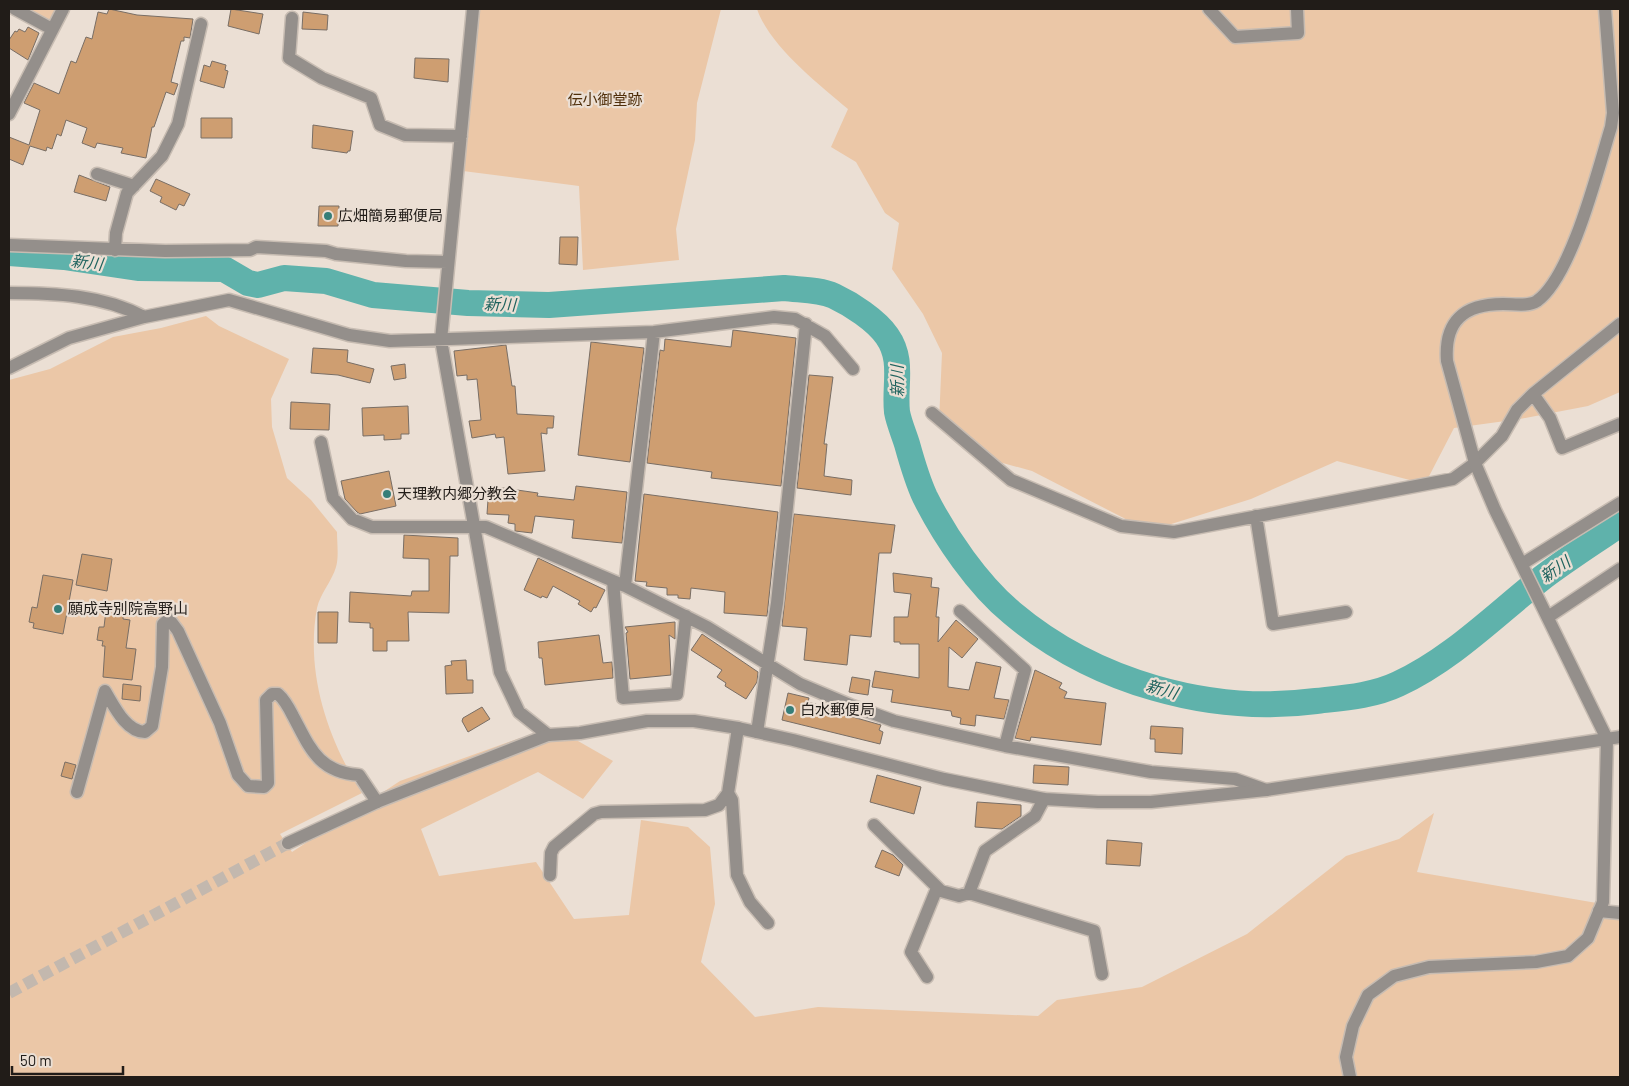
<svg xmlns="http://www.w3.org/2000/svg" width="1629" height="1086" font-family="Barlow,'Noto Sans JP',sans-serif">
  <rect width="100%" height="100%" fill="#ebdfd4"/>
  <path fill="#ebc7a7" d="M21,9h35l-8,14z
    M478,9h243l-24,94 -2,37 -19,89 3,31 -96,10 -4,-84 -116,-15z
    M757,9h863v383l-32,14 -68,13 -66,9 -29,56 -88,-23 -86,38 -102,32 -117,-60 -51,-14 -42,-35 3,-69 -19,-39 -31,-45 7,-46 -14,-10 -29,-51 -25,-15 17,-38c-30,-25 -79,-64 -91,-100z
    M206,316l13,10 70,33 -18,40 1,28 15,51 24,22 26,32c0,11 2,25 -1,35 -4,14 -16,27 -19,41 -12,65 11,132 45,185l-82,41 12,18 108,-71 120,-43 58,3 35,20 -30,38 -45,-27 -117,57 18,47 97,-14 38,57 55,-4 12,-95 47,7 22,20 5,57 -14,58 54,55 63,-10 220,9 19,-16 85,-13 105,-53 99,-78 53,-17 35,-26 -17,59 203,35v170h-1611v-697l41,-11 63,-32 48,-9z"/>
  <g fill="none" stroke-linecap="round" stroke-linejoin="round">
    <path stroke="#5fb2ab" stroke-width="26" d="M9,253l55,4 74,11 86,1 24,14 10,2 26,-7 42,3 47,14 95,8 81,2 235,-17c16,2 35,1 50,8 17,8 42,24 53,40 17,24 7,49 10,76 2,11 7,22 10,32 5,18 10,36 18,53 20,40 53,88 87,116 82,69 198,102 304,88 26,-3 57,-5 82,-17 54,-25 97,-69 144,-106 25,-19 52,-36 78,-54"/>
  </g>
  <path fill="#ce9e71" stroke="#796e65" d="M109,9l28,6 56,4 -3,19 -6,-1v4h-3l-10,41 7,2 -4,11 -8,-3 -12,35h-2l-6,31 -25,-5 2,-5 -26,-5 -2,5 -13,-5 5,-15 -21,-8 -5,16 -4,-2 -5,15 -5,-2 -1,4 -16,-5 -7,19 -14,-6v-22l20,8 11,-35 -16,-7 10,-20 25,11 12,-33 5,2 10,-26 6,2 6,-27 9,2z
    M231,9l32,5 -4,20 -31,-8z
    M303,12l25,3 -1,15 -25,-1z
    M28,27l11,6 -11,27 -19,-12v-8l6,-9 2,1 2,-3 6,3z
    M415,58l34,1 -1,23 -34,-4z
    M212,61l14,4 -1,5 3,1 -4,17 -24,-7 4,-16 6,2z
    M201,118h31v20h-31z
    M313,125l40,6 -3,20h-2l-1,2 -35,-5z
    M79,175l31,12 -4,14 -32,-9z
    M156,179l34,15 -6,12 -5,-2 -3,6 -16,-8 2,-5 -12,-6z
    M319,206h20l-1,20h-20z
    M560,237h18l-1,28 -18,-1z
    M733,330l63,8 -15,148 -70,-8 1,-6 -65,-9 13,-113 4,1 1,-12 66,8z
    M591,342l53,6 -14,114 -52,-7z
    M506,345l6,41h3l2,28 37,2 -1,12h-6v6l-6,-1 4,38 -37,3 -4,-37 -8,1 -1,-4 -23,4 -3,-17 12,-1 -4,-41 -10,1v-5l-10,1 -3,-25z
    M313,348l35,2 -1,12 27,7 -4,14 -32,-8 -27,-2z
    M405,364l1,14 -12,2 -3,-14z
    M809,375l24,2 -9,67h3l-3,32 28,4 -1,15 -54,-7z
    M291,402l39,2 -1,26 -39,-1z
    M408,406l1,28h-8v5l-17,1v-5l-21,1 -1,-28z
    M389,471l7,35 -36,8 -3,-2 -12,-13 -4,-18z
    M489,486l49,7 -1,3 37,4 2,-14 51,6 -5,51 -50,-5 2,-18 -39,-4 -3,17 -17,-2v-7l-7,-1 1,-8 -22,-1z
    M644,494l134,18 -11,104 -43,-3 1,-21 -34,-4 -1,11 -12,-1v-3h-11v-7l-21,-2 1,-4 -12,-1z
    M794,514l101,11 -4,28h-12l-8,84 -21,-2 -3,30 -43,-5 3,-32 -25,-2z
    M404,535l54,3v18h-8l-1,57 -41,-1 1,29h-22v10h-14v-23h-3v-5l-21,-1 1,-30 61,4 1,-5h17v-32l-26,-1z
    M82,554l30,5 -5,32 -31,-6z
    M538,558l67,32 -9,18 -2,-1 -3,5 -13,-8 2,-3 -27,-15 -6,12 -5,-2 -1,2 -17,-8z
    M893,573l39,5 -1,9 8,1 -3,29h3l-1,25 18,-22 22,19 -16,19 -13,-11 -1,40 21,3 7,-28 25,5 -7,31 15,2 -5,19 -28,-4 -1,11 -15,-2 1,-6 -9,-2 -1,-5 -60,-9 2,-12 -21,-3 3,-16 44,7v-34h-19v-2h-6v-25h14l3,-23 -17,-2z
    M43,575l30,5 -10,54 -30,-6 1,-5 -5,-1 3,-15 5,1z
    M107,602l17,2 -1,15 7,1 -4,28 10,1 -4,31 -29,-3 2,-31h-3l1,-5 -6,-1 2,-13h5z
    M318,612h20l-1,31h-19z
    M675,622v17l-6,-4 2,40 -41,4 -4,-46 2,-1 -3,-5z
    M702,634l56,38 -1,10 -11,17 -21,-13 1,-3 -9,-6 5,-7 -31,-20z
    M599,635l4,28 9,-1 1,16 -68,7 -3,-27h-3l-1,-16z
    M466,660l1,20h6v13l-27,1 -1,-28 7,-1 -1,-4z
    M1035,670l27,13 -3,5 8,4 -3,6 42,5 -5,42 -70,-8 -1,4 -15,-3z
    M852,677l18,3 -2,15 -19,-3z
    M123,684l18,2 -1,15 -18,-2z
    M788,693l21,5 -1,4 21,6 -1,2 53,15 -2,5 4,2 -3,12 -98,-24z
    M482,707l8,12 -22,13 -6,-11 1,-3z
    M1151,726l32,2 -1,26 -27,-2v-13h-5z
    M65,762l11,3 -4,14 -11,-3z
    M1034,765l35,2 -1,18 -35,-2z
    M877,775l44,12 -7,27 -44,-12z
    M977,802l44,3v11l-19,13 -27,-2z
    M1107,840l35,3 -2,23 -34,-2z
    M882,850l11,5 10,10 -4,11 -24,-9z"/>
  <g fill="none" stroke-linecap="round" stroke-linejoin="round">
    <path stroke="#c3b8ae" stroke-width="12" stroke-dasharray="12 6" stroke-linecap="butt" d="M9,993l279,-150"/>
    <g stroke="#c7bcb2" stroke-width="15">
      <path id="minor" d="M15,9l37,20
        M473,9l-32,331 59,332 19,40 29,23
        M1209,9l26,28 63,-4 -1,-24
        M292,18l-3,40 33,20 49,20 9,27 25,10 56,1
        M9,114l54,-105
        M97,174l37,12
        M9,245l156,6 85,-1 6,-3 70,4 10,3 70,7 42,1
        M115,250l1,-17 11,-40 35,-37 16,-32 23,-100
        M9,293c45,0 94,2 135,24
        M9,368l60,-30 75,-21 85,-17 120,35 41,6 264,-9 120,-15 21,2 30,17 28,33
        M1533,394l17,24 12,30 58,-24
        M932,413l79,67 110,46 53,6 279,-53 22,-16 27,-27 15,-26 16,-16 87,-70
        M321,442l12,56 19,21 20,8h114l139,59 82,41 93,57 50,21 44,16 111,25 146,26 84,7 31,11
        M1256,516l17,108 73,-12
        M1522,564l98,-61
        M613,581l10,117 54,-4 9,-78
        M625,586l29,-254
        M960,611l65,59 -20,76
        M1548,617l72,-48
        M757,732l20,-129 29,-279
        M77,792l28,-101c9,15 21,41 40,41l7,-6 10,-59 1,-43 6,-5 9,12 42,92 18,52 10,11 16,1 4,-4 -2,-83 6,-6h6c7,6 11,14 15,22 17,32 25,56 66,59l18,27
        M728,793l4,7 5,75 13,27 18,21
        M874,825l67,66 18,5 10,-3 16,-42 50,-35 9,-17
        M550,875l1,-22 3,-6 40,-33 7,-2 104,-2 14,-5 9,-12 10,-65
        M969,893l125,38 8,43
        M1599,911l21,2
        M927,977l-16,-25 26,-64"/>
    </g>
    <g stroke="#c7bcb2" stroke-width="15">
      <path id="tertiary" d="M288,843l89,-41 171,-67 32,-2 67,-12h47l44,7 55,12 151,39 100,20 54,3h53l115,-12 354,-53
        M1350,1077l-4,-20 7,-31 15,-31 26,-19 35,-9 107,-5 32,-6 20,-18 15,-36 4,-163 -112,-229 -20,-47 -28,-102c-3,-40 17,-57 56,-57 11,0 25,3 34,-3 35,-25 61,-132 74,-174l2,-14 -8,-104"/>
    </g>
    <use href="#minor" stroke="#948f8b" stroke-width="12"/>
    <use href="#tertiary" stroke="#948f8b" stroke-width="12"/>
  </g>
  <g fill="#367e78" stroke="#ebdfd4" stroke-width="2">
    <circle cx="328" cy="216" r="5"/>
    <circle cx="387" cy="494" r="5"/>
    <circle cx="58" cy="609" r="5"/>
    <circle cx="790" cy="710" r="5"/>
  </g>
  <g text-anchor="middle" stroke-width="4.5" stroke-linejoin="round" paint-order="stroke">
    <g font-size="15" fill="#502f0b" stroke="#ebdfd4">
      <text x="605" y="105">伝小御堂跡</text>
    </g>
    <g font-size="15" fill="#211c18" stroke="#ebdfd4" text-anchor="start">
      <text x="338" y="221">広畑簡易郵便局</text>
      <text x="397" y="499">天理教内郷分教会</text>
      <text x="68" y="614">願成寺別院高野山</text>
      <text x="800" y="715">白水郵便局</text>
    </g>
    <g font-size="16" font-style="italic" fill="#1f635e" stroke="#ebdfd4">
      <text transform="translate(87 262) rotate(7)" y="6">新川</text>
      <text transform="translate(500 304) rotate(2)" y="6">新川</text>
      <text transform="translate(897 381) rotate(-91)" y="6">新川</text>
      <text transform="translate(1555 569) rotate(-35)" y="6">新川</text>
      <text transform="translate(1162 689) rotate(16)" y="6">新川</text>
    </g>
  </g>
  <rect width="1629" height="1086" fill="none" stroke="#211c18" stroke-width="20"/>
  <path d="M12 1066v8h111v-8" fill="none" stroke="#211c18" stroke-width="2.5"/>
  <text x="20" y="1066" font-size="15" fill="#211c18" stroke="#ebdfd4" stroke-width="4" paint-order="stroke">50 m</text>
</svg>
